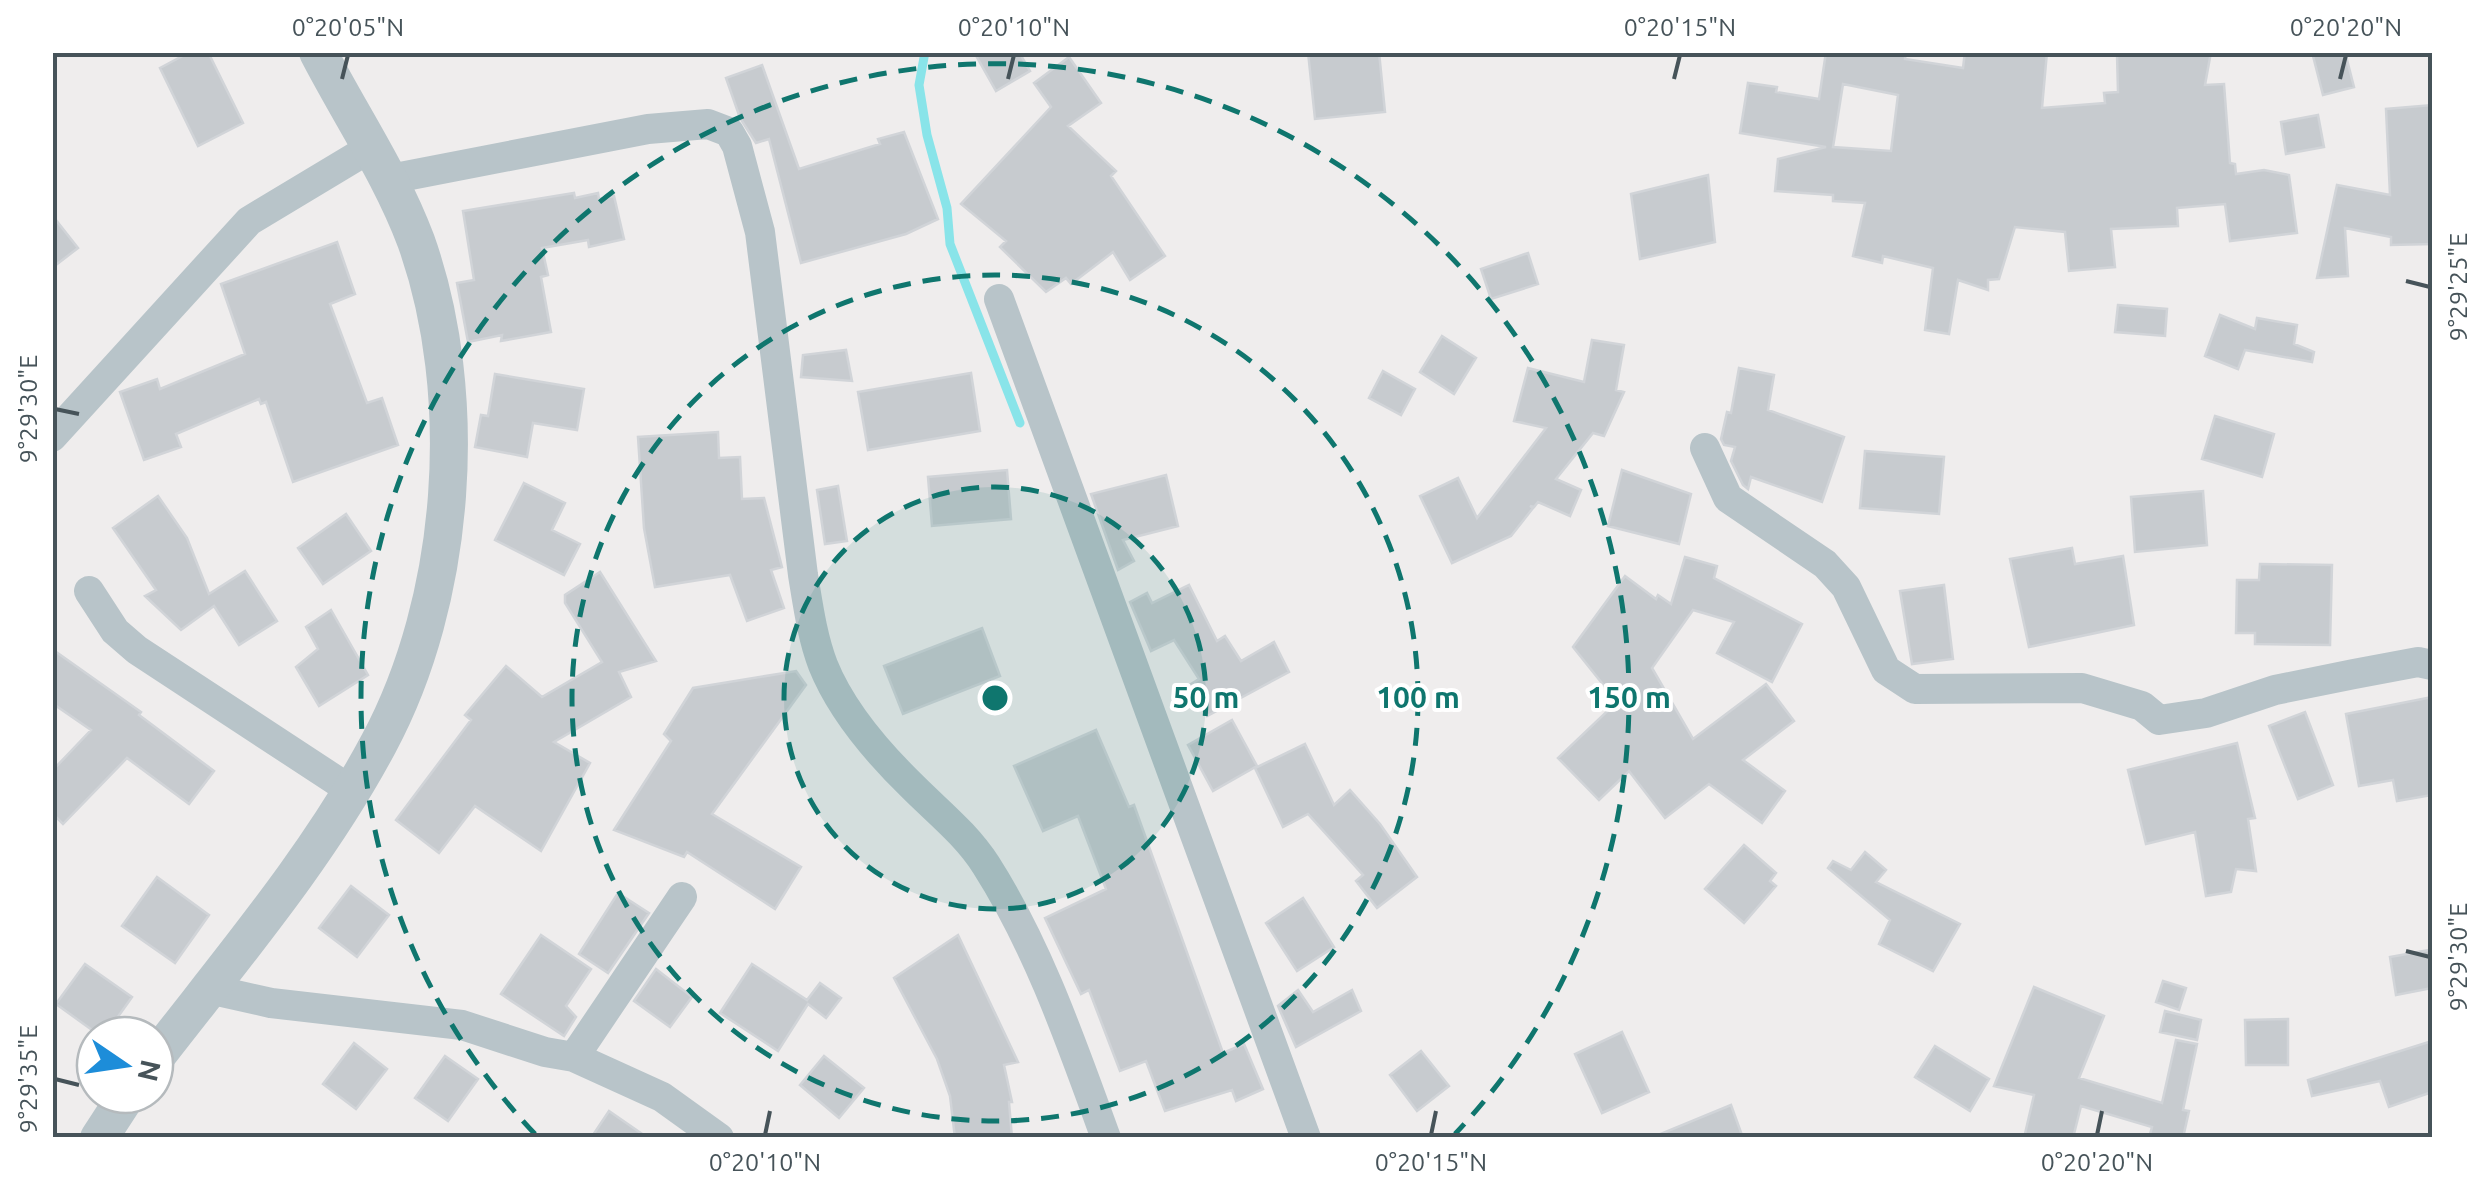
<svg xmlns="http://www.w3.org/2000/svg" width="2485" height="1190" font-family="Ubuntu,sans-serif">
  <rect width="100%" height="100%" fill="#efeded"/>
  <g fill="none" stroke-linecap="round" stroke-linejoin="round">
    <path stroke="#89e4e9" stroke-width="9" d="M925,52l-6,33 8,50 20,73 3,36 70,179"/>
  </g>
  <path fill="#c7cbcf" stroke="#d1d4d8" stroke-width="2.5" fill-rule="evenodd" d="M190,52h18l35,71 -45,23 -38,-78z
    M974,52h45l11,19 -34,20z
    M1308,52h71l6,60 -70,7z
    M1826,52h80l-1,7 58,9 2,-16h82l-5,56 63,-5 -1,-10 14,-1 -1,-38 94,-2 -6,33 19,-1 6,79 5,1 1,10 28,-4 25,5 8,58 -67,8 -5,-37 -48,4 1,18 -67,3 4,38 -46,4 -4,-39 -50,-5 -16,52 -11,1v10l-30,-10 -9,54 -24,-4 8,-62 -50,-12 -1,7 -29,-7 12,-53 -32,-2v-6l-58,-4 3,-32 48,-12 -86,-14 8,-50 29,4 -1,5 43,7zM1843,84l55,11 -7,56 -58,-4z
    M2312,52h33l9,35 -31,8z
    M1069,57l32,46 -33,23 48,45 -5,5 54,80 -35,24 -17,-28 -42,32 -5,-6 -20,14 -46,-45 6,-6 -45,-37 90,-97 -17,-24z
    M762,65l37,104 81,-25 -2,-5 26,-7 34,87 -32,15 -105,29 -32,-124 -13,4 -16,-25 -14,-40z
    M2432,105v139l-41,1v-8l-46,-9 3,48 -31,2 20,-93 53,10 -4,-86z
    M2318,115l6,32 -38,7 -5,-32z
    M1708,175l7,67 -75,17 -9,-65z
    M574,193l1,5 23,-5 1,6 15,-3 10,43 -35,8 -1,-7 -46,8 6,27 -7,2 10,55 -50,9 1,-6 -34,7 -11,-59 17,-3 -11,-69z
    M52,215l26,33 -26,20z
    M337,242l18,52 -25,10 37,99 15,-5 16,47 -105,37 -27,-80 -5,2 -2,-5 -83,35 5,13 -37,13 -24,-68 37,-13 3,10 85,-35 -24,-70z
    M1528,253l10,31 -47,15 -10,-30z
    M2118,305l49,4 -2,27 -50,-4z
    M2220,315l35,14 2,-11 40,7 -3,19 20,8 -2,10 -67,-12 -7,19 -33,-13z
    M1442,336l34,22 -22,36 -34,-22z
    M1592,340l32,5 -8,45 8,2 -20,44 -11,-3 -37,46 25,11 -11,26 -32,-14 -4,5 -4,-1 3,2 -22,28 -59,27 -32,-67 38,-18 19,40 69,-90 -32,-7 14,-53 56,14z
    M846,350l6,31 -51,-4 2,-22z
    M1739,368l35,7 -6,35 76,27 -22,65 -71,-25 -3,12 -5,-4 -12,-24 4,-14 -11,-2 -3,-6 6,-27 4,1z
    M1383,371l32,18 -14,26 -32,-17z
    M971,373l9,58 -112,19 -10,-58z
    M495,374l89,15 -7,41 -44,-7 -6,34 -52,-10 6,-32 7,1z
    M2215,416l59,18 -12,43 -60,-18z
    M718,432l1,26 21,-1 2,42 22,-1 18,69 -11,3 13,38 -37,13 -17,-46 -75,12 -11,-59 -6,-91z
    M1865,451l79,6 -5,57 -79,-6z
    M1007,470l4,49 -79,7 -4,-49z
    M1622,470l69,24 -12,50 -71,-18z
    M1166,475l12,51 -55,14 11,21 -16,9 -27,-76z
    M524,483l41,20 -13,27 28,14 -16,31 -69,-35z
    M838,486l9,55 -22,3 -8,-54z
    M2203,491l4,54 -72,7 -4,-55z
    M158,496l29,42 22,56 36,-23 32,50 -38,24 -25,-39 -33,24 -36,-34 11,-6 -43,-62z
    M346,514l25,37 -48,33 -25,-36z
    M2072,548l3,16 48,-8 11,69 -105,22 -19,-88z
    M1685,557l32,9 -3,12 88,46 -30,58 -55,-29 17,-31 -41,-12 -41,58 41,71 73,-55 28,37 -51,39 42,31 -23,32 -53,-39 -44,34 -36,-47 -30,29 -41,-42 59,-56 -44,-55 52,-71 31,23 2,-4 13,9z
    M2260,564l72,1 -2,80 -75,-1v-11h-19l1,-53h22z
    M600,572l56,89 -37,11 12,25 -77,45 36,21 -49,88 -66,-45 -36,47 -43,-33 75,-100 -6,-5 41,-49 36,31 60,-35 -37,-59v-8z
    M1189,585l28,56 8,-5 16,25 33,-19 15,30 -82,44 -19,-30 11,-7 -25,-39 -23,11 -21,-49 17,-9 5,10z
    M1944,585l9,74 -41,5 -12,-73z
    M331,610l37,65 -49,31 -23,-39 22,-18 -12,-22z
    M982,628l18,48 -97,38 -19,-48z
    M52,649l89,63 -2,3 75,56 -25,33 -62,-46 -64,66 -11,-11v-42l39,-41 -39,-27z
    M796,671l10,14 -94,129 89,53 -26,42 -88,-57 -3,5 -70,-27 57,-89 -7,-7 29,-46z
    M2432,697v98l-35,6 -4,-21 -34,6 -13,-72z
    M2305,712l28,73 -35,14 -29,-73z
    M1232,720l25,46 -44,25 -25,-46z
    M1096,730l33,77 5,-2 89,248 21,-9 19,45 -27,12 -4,-11 -67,21 -19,-50 -26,10 -31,-81 -8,4 -36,-76 61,-29 -28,-73 -35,15 -29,-65z
    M2237,743l18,75 -7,1 8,52 -20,-2 -5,23 -25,4 -11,-64 -49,12 -18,-74z
    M1305,744l29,61 16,-15 30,34 37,53 -40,31 -21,-27 7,-6 -55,-61 -25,13 -28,-59z
    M1744,845l32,28 -6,8 6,5 -32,37 -39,-34z
    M1865,852l21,18 -10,12 84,42 -27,47 -54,-27 11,-24 -62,-52 5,-7 18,9z
    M157,877l52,38 -34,48 -53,-37z
    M351,886l38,29 -32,42 -38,-29z
    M618,893l31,20 -41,60 -29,-19z
    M1303,898l31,49 -37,24 -31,-48z
    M541,935l50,34 -25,37 10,11 -12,19 -63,-42z
    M958,935l60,127 -14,3 8,37h-3l3,36h-57l-5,-42 -13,-37 -43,-81z
    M2429,950l3,38 -36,7 -6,-38z
    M85,964l47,33 -27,38h-6l-43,-31z
    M752,964l55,36 13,-17 21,15 -15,20 -18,-14 -30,47 -58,-38z
    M656,969l36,28 -22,30 -36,-26z
    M2163,981l23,7 -7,22 -23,-8z
    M2034,987l70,29 -25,62 83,25 14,-63 21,4 -14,66 6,1 -6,27h-34l3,-11 -71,-21 -8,32h-49l10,-43 -40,-9z
    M1298,990l15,22 39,-22 9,21 -65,36 -18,-41z
    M2165,1011l36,9 -4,20 -37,-8z
    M2288,1019v46h-42l-1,-45z
    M1622,1032l27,60 -47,21 -27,-59z
    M2432,1041v51l-43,15 -9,-26 -68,15 -4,-16z
    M354,1043l33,26 -31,40 -33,-25z
    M1935,1046l54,33 -19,32 -55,-34z
    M1421,1051l28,35 -32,25 -27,-36z
    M445,1056l33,23 -30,42 -33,-23z
    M824,1056l40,32 -25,30 -39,-33z
    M1731,1105l12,33h-90v-1z
    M609,1111l39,27h-57z"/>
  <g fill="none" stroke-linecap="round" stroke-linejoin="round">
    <path stroke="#b8c4c9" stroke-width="30" d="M390,179l258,-50 60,-5 21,8 8,14 23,86 43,343c5,30 9,61 20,90 18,45 56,89 90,122 26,26 53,47 73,78 53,83 86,180 120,273
      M999,299l307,839
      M52,437l197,-216 123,-74
      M1705,448l23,50 97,66 21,23 40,83 29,19 167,-1 60,18 17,14 47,-7 69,-23 79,-16 64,-12 14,3
      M89,591l26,40 22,19 215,141
      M209,989l62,14 191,22 83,27 29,5 88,40 57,41
      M574,1057l108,-160"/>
    <path stroke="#b8c4c9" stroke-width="38" d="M155,1058c78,-101 164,-202 224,-315 77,-144 92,-348 37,-502 -25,-67 -65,-125 -98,-189
      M99,1138l28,-43"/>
  </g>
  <path fill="none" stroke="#465359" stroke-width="4" d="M342,79l6,-24M1008,79l6,-24M1674,79l6,-24M2340,79l6,-24M2406,281l24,6M55,409l24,5M2406,951l24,6M55,1079l24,6M765,1135l5,-24M1431,1135l5,-24M2097,1135l5,-24"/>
  <circle cx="995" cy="698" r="211" fill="#0f766e" fill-opacity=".12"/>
  <g fill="none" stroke="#0f766e" stroke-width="5" stroke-dasharray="18 12">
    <circle cx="995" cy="698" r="211"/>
    <circle cx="995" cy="698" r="423"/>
    <path d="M535 1134A634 634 0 1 1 1455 1134"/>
  </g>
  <circle cx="995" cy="698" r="15" fill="#0f766e" stroke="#fff" stroke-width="5"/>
  <g font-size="30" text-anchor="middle" font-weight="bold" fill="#0f766e" stroke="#fff" stroke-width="8" stroke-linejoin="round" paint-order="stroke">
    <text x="1206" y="708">50 m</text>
    <text x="1418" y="708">100 m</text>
    <text x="1629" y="708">150 m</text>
  </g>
  <rect width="2485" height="1190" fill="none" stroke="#ffffff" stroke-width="110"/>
  <g transform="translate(125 1065) rotate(103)"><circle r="48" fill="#ffffff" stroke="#b5babd" stroke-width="2.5"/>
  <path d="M0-8L18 38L0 25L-18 38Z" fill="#1d8dd9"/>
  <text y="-15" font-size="28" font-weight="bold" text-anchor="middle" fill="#465359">N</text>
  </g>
  <rect x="55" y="55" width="2375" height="1080" fill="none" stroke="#465359" stroke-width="4"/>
  <g font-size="25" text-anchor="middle" fill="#465359">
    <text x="348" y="36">0°20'05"N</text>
    <text x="1014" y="36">0°20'10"N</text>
    <text x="1680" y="36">0°20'15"N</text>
    <text x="2346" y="36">0°20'20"N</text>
    <text transform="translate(2458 287) rotate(-90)" y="9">9°29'25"E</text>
    <text transform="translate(28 409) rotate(-90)" y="9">9°29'30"E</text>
    <text transform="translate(2458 957) rotate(-90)" y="9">9°29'30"E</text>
    <text transform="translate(28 1079) rotate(-90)" y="9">9°29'35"E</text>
    <text x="765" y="1171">0°20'10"N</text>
    <text x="1431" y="1171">0°20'15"N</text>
    <text x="2097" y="1171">0°20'20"N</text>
  </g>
</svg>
